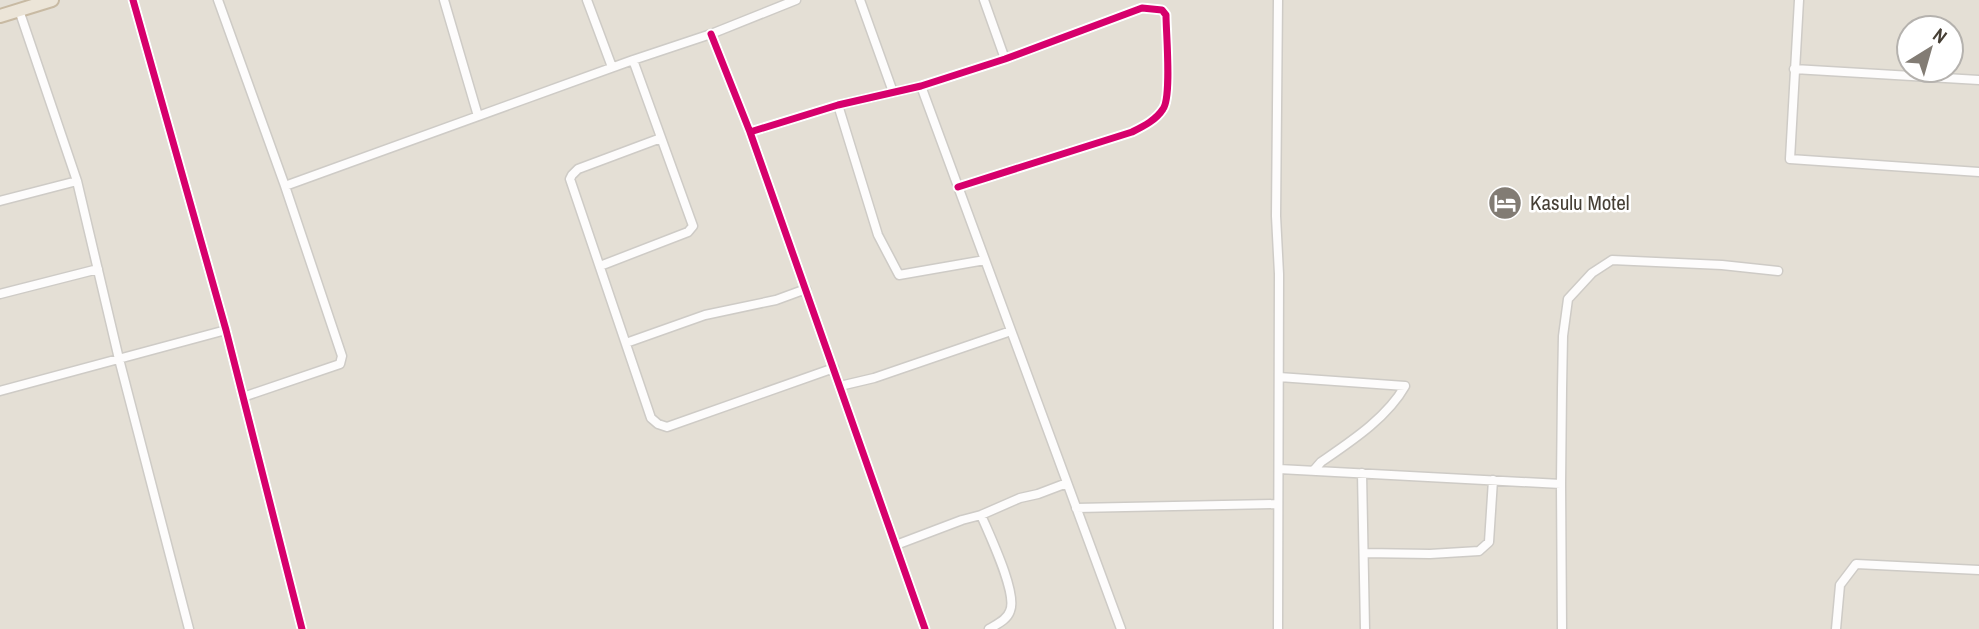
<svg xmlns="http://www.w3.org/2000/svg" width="1979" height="629" font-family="'Archivo Narrow',sans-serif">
  <rect width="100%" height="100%" fill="#f0eee8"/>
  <path fill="#e4dfd5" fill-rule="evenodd" d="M0,0h1979v629h-1979zM1909,28h42v42h-42z"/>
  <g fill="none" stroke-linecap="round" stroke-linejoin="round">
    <g stroke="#cecbc6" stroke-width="11">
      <path id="minor" d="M133,0l93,330 76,299
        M218,0l67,186 57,170 -2,8 -97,33
        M444,0l34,116
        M587,0l25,67
        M860,0l33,92
        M984,0l21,59
        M1799,0l-9,159 189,13
        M19,10l58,171 42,178 70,270
        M711,34l39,98 175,497
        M1794,69l185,11
        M921,86l200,543
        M838,105l40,130 21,40 86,-15
        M750,132l88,-27 83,-19 84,-27 137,-51 20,2 4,5c0,18 6,82 -3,94 -7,11 -19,17 -31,23l-174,55
        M661,138l-83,31 -6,6 -2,4 81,239 7,6 9,3 167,-59
        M285,186l348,-126 78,-26 85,-34
        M0,201l77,-20
        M600,266l88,-34 5,-6 -60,-166
        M0,294l98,-25
        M626,343l79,-28 71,-15 30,-11
        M1279,377l126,9c-18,32 -55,56 -84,76l-7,8
        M840,386l34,-8 137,-47
        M0,391l226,-61
        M1279,469l282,15
        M1362,473l3,156
        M1076,508l202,-4
        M981,515c8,19 37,79 29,96 -3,9 -13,13 -21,18
        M896,545l66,-25 19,-5 39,-17 18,-4 29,-11
        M1364,553l66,1 49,-3 10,-9 4,-62
        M1278,629l1,-355 -3,-58 2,-216
        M1562,629l-1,-145 1,-95 1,-53 5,-37 24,-26 20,-13 110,5 56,6
        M1836,629l4,-44 16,-21 123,6"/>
    </g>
    <g stroke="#c8baa3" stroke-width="16">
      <path id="highway" d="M0,16l52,-16"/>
    </g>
    <use href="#minor" stroke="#fdfcfc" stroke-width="8"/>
    <use href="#highway" stroke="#ece5d8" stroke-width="12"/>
    <g stroke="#fff" stroke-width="11">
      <path id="cycleway" d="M133,0l93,330 76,299
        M711,34l39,98 175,497
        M750,132l88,-27 83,-19 84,-27 137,-51 20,2 4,5c0,18 6,82 -3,94 -7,11 -19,17 -31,23l-174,55"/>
    </g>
    <use href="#cycleway" stroke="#d6006c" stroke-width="7"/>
  </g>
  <defs>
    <g id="hotel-disc" transform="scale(1.75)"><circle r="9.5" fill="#827c74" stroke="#fff"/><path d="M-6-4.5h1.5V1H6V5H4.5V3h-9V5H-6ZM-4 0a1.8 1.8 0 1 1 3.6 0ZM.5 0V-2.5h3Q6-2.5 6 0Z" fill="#fff"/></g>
  </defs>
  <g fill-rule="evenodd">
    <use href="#hotel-disc" x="1505" y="203"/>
  </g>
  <g text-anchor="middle" stroke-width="5" stroke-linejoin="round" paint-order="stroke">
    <g font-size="21" fill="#463f35" stroke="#fff" text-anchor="start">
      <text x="1530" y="210">Kasulu Motel</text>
    </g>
  </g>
  <g transform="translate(1930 49) rotate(37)"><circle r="33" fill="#ffffff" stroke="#b5b2ae" stroke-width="2"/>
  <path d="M0-5L12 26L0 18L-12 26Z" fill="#827c74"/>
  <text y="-10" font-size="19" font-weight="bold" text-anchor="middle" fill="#463f35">N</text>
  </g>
</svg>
